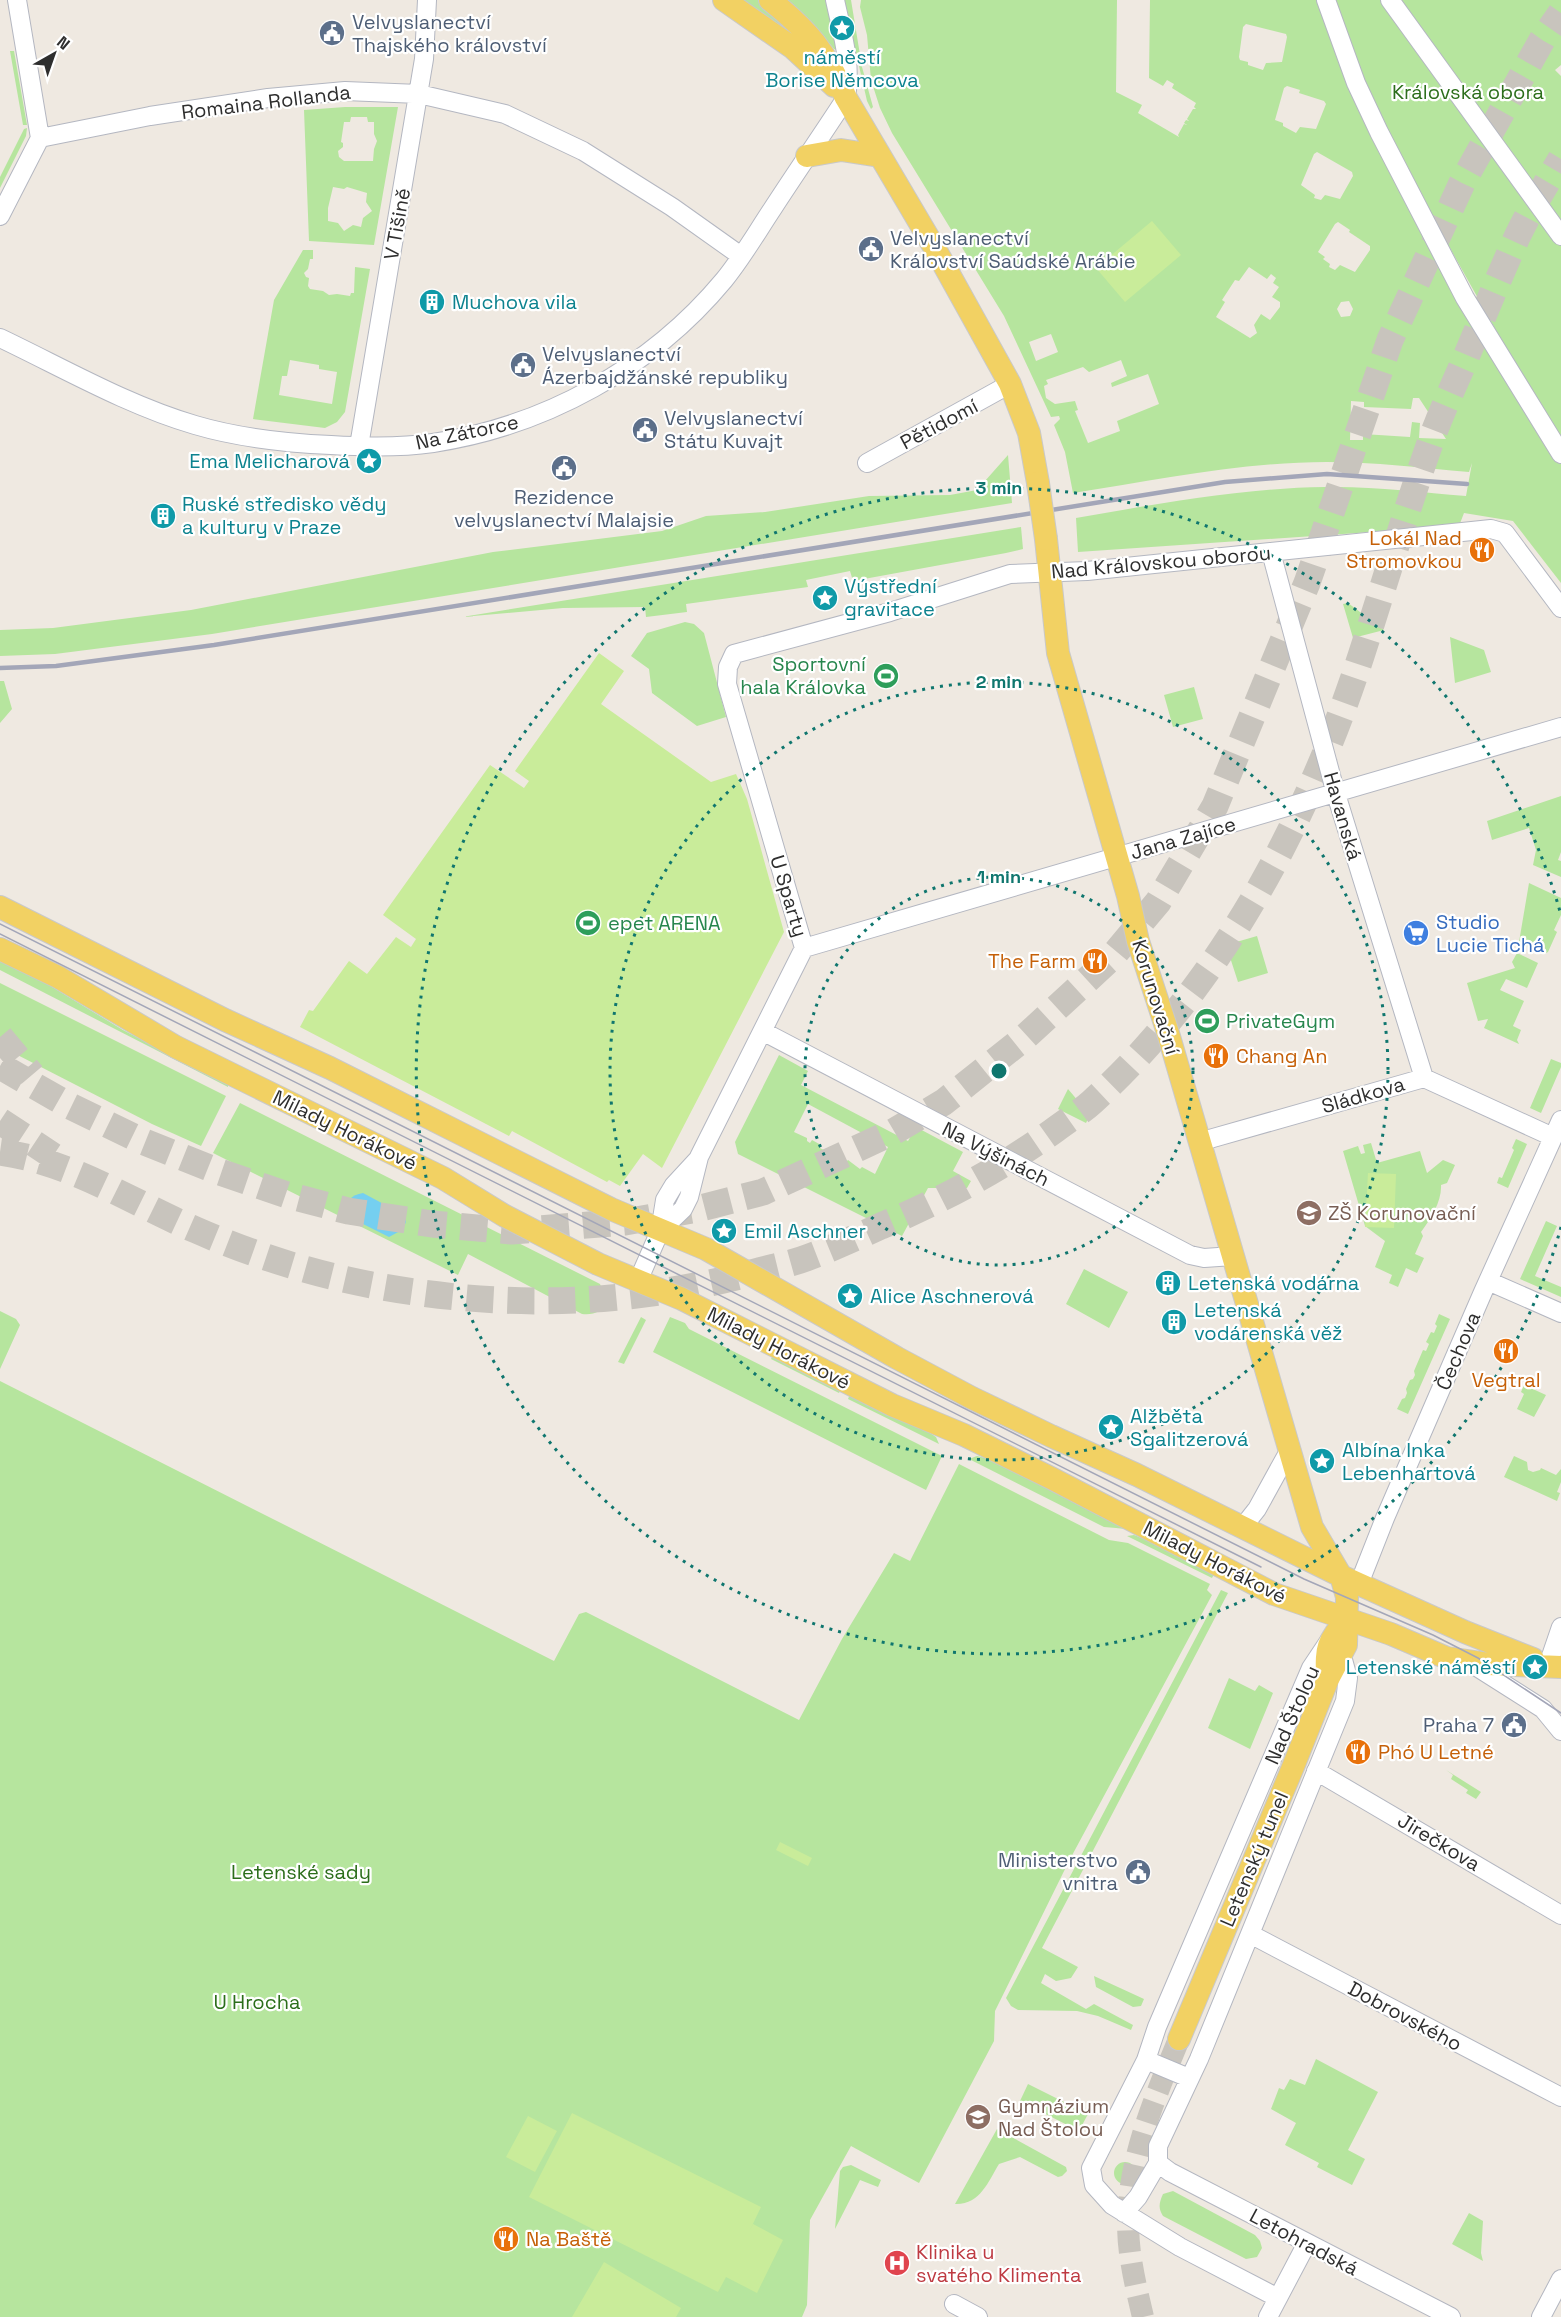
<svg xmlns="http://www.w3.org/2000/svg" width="1561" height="2317" font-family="'Space Grotesk',sans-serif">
  <rect width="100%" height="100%" fill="#efe9e1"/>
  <path fill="#b6e59e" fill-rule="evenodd" d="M740,0h20l67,63z
    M787,0h39l11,50 -3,-1 -13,-16z
    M844,0h7l11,67 11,40 -2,2 -4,-8z
    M861,0h256l-1,92 26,13 -4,8 41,24 -1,-2 6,-11 3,1 -3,-2 2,-3 3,1 -2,-2 6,-10h3l-2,-2 2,-4 -24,-15 2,-4 -7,-4 -4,6 -14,-8 1,-78h168l53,124 134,256 7,-21 -141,-252 -39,-107h229v65l-6,5 6,6v507l-48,-62 -49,-8 -5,13 -381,26 -2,-34c82,-14 165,-30 249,-31 47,-1 95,5 141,9l6,-33 -3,9c-47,-4 -95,-10 -142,-10 -85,0 -170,18 -254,31l-8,-41 -11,-27 6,-6 -1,-3 -8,1 -47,-101 -112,-183 -12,-25 -9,-28 -4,-45 -7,-28zM1246,24l40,10 1,3 -5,25 -16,1 -3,7 -15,-5v-3l-8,-2 -1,-3 4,-30zM1287,86l13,4 -1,3 25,8 2,3 -10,25 -16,-2 -4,6 -13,-7v-3l-8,-3 9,-32zM1317,152l35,20 1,4 -13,23 -15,-4 -4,5 -7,-2 1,-3 -14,-10 13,-31zM1338,222l12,8 -1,2 21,14v4l-15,22 -15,-7 -5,5 -6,-3 1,-3 -7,-5 2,-2 -7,-5 17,-28zM1249,267l18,12 4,-5 5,4 -3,5 6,4 -7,10 8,5v5l-10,13 -9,-6 -7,11 3,8 -7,5 -34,-21 9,-15 -3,-2 13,-20 4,1zM1349,301l4,8 -3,7 -9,1 -4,-8 4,-7zM1051,334l7,18 -22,9 -7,-19zM1121,360l6,16 -16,7 1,4 36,-13 11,30 -42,17 3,10 -32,12 -13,-32 3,-1 -3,-9 -20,3 -9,-6 -2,-12 4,-2 -2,-4 37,-13 6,5zM1413,398h6l27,41 -27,-1 1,-15 -8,-1 -2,15 -47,-3v6h-13l1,-39 13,1v5l47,2z
    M10,51h4l13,74h-4z
    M345,107h53l-24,138 -65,-4 -5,-131zM351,117h16l1,5h6v12l3,7 -3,8 -1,12h-29l-5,-4 -1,-6 5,-4v-4l-2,-1 3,-20h6zM333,187l11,2 3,-2 20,6 -1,9 6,9 -9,7 -2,9 -8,-2 -9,6 -6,-8 -10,-2v-13z
    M27,128l-1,8 -26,52v-11l24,-48z
    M303,250h10v9h-3l-2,10 -4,4 2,4 3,1 -1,8 2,3 13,2 6,4 8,-1 13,2 1,-3h3l1,-26 15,2 -25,143 -8,10 -12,6 -72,-9 21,-119zM290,360l29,5v4l18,3 -5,32 -53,-9 3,-19h5z
    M1008,455l4,48 -800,131 -157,20 -55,2v-26l53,-2 138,-18 302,-58 169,-21 44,-15 59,-4 104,-16 81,-1 27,-5z
    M1021,527l2,22 -17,4 -153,28 -3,-10 -44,9 2,7 -122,17 1,8 -41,5 -1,-10 -82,1 -101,9z
    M1348,603l36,27 -31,8 -10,-34z
    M685,622l9,2 10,9 22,84 -29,9 -45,-33 -3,-24 -18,-13 16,-23z
    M1450,637l34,13 7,22 -36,11z
    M0,681h4l8,28 -12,14z
    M1194,687l9,32 -30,8 -9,-32z
    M1561,796v56l-3,8 3,1v16l-28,-12 3,-15 -7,-22 -37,12 -5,-19z
    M1529,883l32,15v17l-7,15 3,2 -9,20 -4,2 -25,-12z
    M1257,936l11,37 -30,9 -12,-37z
    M1517,953l21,10 -11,25 -21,-9 -6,11 24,11 -11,25 8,4 -4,10 2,4 -35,-16 4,-9 -10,2 -11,-38 48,-15 -3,-6z
    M0,959l39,20 84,51 105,54v3l-228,-117z
    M0,983l226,113 -25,50 -49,-22 -152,-78z
    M779,1055l29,16 -7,14 107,56 8,-14 47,25 -10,19 18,10 -4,7h-39l-26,48 -164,-82 -3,-12zM808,1104l80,43 -13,27 -13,-7 -2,2 -12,-9 -2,2 -26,-14 1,-3 -9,-5 -2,3 -3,-2v-3l-13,-6z
    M1551,1059l10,4v4l-20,46 -11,-5z
    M1068,1089l22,26 -4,8 -28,-14z
    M240,1103l360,181 3,8 -2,5 7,4c-7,11 -13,14 -26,13l-114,-60 -10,21 -245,-122z
    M1516,1139l11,5 -19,44 -11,-5 2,-6 3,1 12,-28 -2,-2z
    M1371,1143l6,20 43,-12 7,22 16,-13 12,5 -8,18 -6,2c1,16 -10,34 -20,47l2,4 -8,18 9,4 -7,15 -11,-5 -8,19 -9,-4 3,-8 -17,-8 10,-26 -20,-15 -22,-75 15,-5 3,8 4,-1 -2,-8z
    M1546,1221l11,5 -22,50 26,11v10l-41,-18z
    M1084,1269l44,23 -19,36 -43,-24z
    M0,1311l16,8 4,6 -20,44z
    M1439,1314l11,5 -42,95 -11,-5 5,-10 3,-1 2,-5 -1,-4 4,-9 3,-1 2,-4 -1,-4 9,-21 3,1 3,-7 -3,-2 5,-10 3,1 3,-7 -2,-2z
    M641,1317l5,3 -22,44 -6,-2z
    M670,1317l15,6 4,6 253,127 -16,34 -273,-138z
    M773,1355l68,34 -2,4 -68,-34z
    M0,1381l554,280 25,-47 7,-2 213,108 43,-81 52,-86 16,8 49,-97 150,76 19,3 82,41 -3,6 5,5 -143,266 -74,150 -1,30 -75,142 -68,-37 -41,74 -3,85 -5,12h-802z
    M1524,1385l22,10 -12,22 -17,-8 7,-15 -3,-2z
    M850,1394l77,37 9,6 3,7 -91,-45z
    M977,1456l12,3 139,70 -24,-2 -135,-68z
    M1514,1456l13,6 1,8 5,2 7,-2 1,-2 15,7 5,-6v13l-4,10 3,1 -3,8 -53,-24z
    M1134,1535l35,14 46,23 -3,6 -85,-42z
    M1221,1590l7,3 -186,355 36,19 -7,11 -15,3 -11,-7 -4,9 45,26 8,-5 39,21 -2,5 -33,-14 -21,-5 -59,-1 -7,-4 -5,-8z
    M1229,1678l26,13 4,-6 14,8 -23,56 -42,-21z
    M1446,1770l35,22 -5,7 -10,-6 2,-3 -17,-11 2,-4z
    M1094,1976l50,23 -3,7 -8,1 -37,-20z
    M1316,2059l62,33 -30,58 17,9 -13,26 -35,-18 2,-4 -34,-18 11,-22 -25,-14 8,-21 5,2 6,-11 15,6z
    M1028,2084l60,30 -9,17 -59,-30z
    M997,2129l69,38 1,4 -5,5 -4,1 -38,-20 -21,7c-11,18 -19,41 -44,40z
    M1114 2173a11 11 0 1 1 22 0a11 11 0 1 1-22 0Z
    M851,2165l30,15 -3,7 -18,-7 -25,49 5,-58 3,-4z
    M1173,2191l82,44 5,6 2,7 -5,9 -11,2 -83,-43c-5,-8 -4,-13 0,-22z
    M1469,2213l14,8 -2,32 2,8 -31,-17z"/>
  <path fill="#c9ec9a" d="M1152,221l29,34 -56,47 -29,-34z
    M599,653l25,18 -23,33 110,78 25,-8 11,25 37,133 -122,236 -19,-14 -23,32 -11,-6 -2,2 -95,-51 -3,5 -209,-109 9,-17 4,1 36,-50 18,13 29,-37 15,10 5,-8 -33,-24 107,-150 34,23 5,-7 -14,-10z
    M1368,1173l28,1 -2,54 -29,-1z
    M780,1842l32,16 -4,8 -32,-16z
    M572,2113l189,94 -11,23 3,-6 30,16 -26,53 -31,-16 -8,15 -189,-95z
    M528,2116l29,15 -22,41 -29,-15z
    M604,2262l77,46 -5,9h-104z"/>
  <path fill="#75cff0" d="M363,1193l41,22 2,7 -4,8 -13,7 -40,-20 -4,-4c1,-12 6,-18 18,-20z"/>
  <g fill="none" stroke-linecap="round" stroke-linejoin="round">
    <path stroke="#c8c4bd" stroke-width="22" stroke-dasharray="22 11" stroke-linecap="butt" d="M1143,2317c-5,-21 -10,-42 -13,-64 -10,-75 21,-146 49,-214"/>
    <path stroke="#c8c4bd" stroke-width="27" stroke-dasharray="27 14" stroke-linecap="butt" d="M0,1037l32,38
      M0,1066l68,39 74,36 75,30 70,24 61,16 84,13 80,7 113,-9 72,-13 66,-17 130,-60 51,-30 80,-64 88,-81 46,-55 57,-96 92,-223 83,-243 72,-157 80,-143 19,-27
      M0,1121l53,35
      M0,1152c72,10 131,50 196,78 73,32 148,53 226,63 112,15 224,9 333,-21 18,-5 36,-8 54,-15 24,-9 48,-20 72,-31 62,-26 121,-58 175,-97 12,-9 25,-17 36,-27 130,-119 215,-280 269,-446 23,-71 44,-142 69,-213 11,-31 26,-62 39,-93 16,-38 31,-76 48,-113 13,-27 29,-53 44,-78"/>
    <g stroke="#b4b7c1" stroke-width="20">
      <path id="minor" d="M1326,0l30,83 23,49 86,166 96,156
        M1390,0l171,236
        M40,138l110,-22 118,-18 77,-7 74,3 86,20 78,37 89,56 69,49
        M0,216l40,-78 -23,-138
        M0,338c63,30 129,68 195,87 44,13 90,18 136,20 34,2 68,3 102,-2 112,-17 218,-75 291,-163 18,-22 33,-48 49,-72 24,-37 49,-73 73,-110 6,-34 -4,-65 -11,-98
        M359,446l65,-387 3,-59
        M867,463l143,-79
        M1271,552l65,242 88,284
        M804,948l757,-221
        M764,1032l426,223 14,3 29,-2
        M1199,1142l225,-64 129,59
        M660,1231l23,-22 6,-12 10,-40 105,-209 -77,-264 1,-17 6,-13 156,-42 120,-38 77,-3 404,-42 14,4 56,75
        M638,1281l22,-50 5,-31 9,-15 24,-26
        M1488,1281l73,32
        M1242,1528l15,-19 32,-58
        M1359,1584l26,-66 98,-226 78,-172
        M1469,1662l74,47 18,22
        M1548,1665l13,-38
        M1316,1771l245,144
        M1250,1934l311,163
        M1146,2060l43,18
        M1158,2163l12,9 281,145
        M1124,2213l14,-16 20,-34v-17l41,-87 146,-358 3,-23 -6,-22
        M1278,2298l-98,-51 -68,-42 -18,-20 -3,-17 55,-108 11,-33 154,-359 18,-27
        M954,2304l24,13
        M1268,2317l39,-74
        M1541,2317l20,-38"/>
    </g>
    <g stroke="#c9c9c9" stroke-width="24">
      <path id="major" d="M724,0l69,48 41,38
        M770,0c39,31 56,52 76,98l88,149 76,137 19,49 9,50
        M807,156l34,-6 39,6
        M1046,539l12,114 70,243 10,45 30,92 144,494 29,49 6,21 -1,48 -18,34 -35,88 -114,272
        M0,907l225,113 105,48 281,141 95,40 191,109 75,40 79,38 86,39 204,101 124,56 68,27
        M0,949l58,28 118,70 267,131 62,38 93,48 84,35 210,106 72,30 87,43 223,116 117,40 56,24 41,6 73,3
        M1327,1677c-1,-31 0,-34 20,-58"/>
    </g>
    <use href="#minor" stroke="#fff" stroke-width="18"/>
    <use href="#major" stroke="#f2d163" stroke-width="22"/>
    <path stroke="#a3a6b8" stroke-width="1.5" d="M0,924l1304,655 129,56 45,23 83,55
      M0,934l1261,633"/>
    <path stroke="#a3a6b8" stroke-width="4.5" d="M0,668l56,-2 158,-21 1011,-163 102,-8 140,10"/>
    <g stroke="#c9c9c9" stroke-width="24" stroke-linecap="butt">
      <path id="major-bridge" d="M1038,483l8,56"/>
    </g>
    <use href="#major-bridge" stroke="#f2d163" stroke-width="22"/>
  </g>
  <g fill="none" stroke="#0f766e" stroke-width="3" stroke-dasharray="3 6">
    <circle cx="999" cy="1071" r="194"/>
    <circle cx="999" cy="1071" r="389"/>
    <path d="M1561 1227A583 583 0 1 1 1561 915"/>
  </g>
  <defs>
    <g id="sight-disc" transform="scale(1.35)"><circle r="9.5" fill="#0f9aa8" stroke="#fff"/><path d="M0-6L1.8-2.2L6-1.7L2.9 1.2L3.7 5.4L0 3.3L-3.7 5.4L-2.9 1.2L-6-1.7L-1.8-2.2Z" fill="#fff"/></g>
    <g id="civic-disc" transform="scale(1.35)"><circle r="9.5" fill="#5c6f8a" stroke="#fff"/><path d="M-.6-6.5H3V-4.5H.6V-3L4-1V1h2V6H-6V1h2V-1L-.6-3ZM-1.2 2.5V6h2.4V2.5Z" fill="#fff"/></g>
    <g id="building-disc" transform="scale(1.35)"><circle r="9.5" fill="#0f9aa8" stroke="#fff"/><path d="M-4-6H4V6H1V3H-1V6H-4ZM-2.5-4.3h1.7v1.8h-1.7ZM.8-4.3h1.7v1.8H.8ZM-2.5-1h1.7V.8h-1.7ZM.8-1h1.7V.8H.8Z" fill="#fff"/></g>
    <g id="restaurant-disc" transform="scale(1.35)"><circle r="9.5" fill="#e8710a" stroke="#fff"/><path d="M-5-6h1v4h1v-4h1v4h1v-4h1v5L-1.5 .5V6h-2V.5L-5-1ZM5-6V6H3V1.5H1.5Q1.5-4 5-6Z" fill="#fff"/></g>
    <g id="stadium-disc" transform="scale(1.35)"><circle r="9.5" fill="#2e9e5b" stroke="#fff"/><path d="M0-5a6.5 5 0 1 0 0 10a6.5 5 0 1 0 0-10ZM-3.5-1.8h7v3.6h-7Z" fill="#fff"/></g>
    <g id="supermarket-disc" transform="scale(1.35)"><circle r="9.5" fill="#3f7fe0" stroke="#fff"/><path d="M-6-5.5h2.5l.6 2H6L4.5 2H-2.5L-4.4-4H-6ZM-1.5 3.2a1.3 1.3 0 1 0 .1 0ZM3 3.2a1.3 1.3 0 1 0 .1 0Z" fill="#fff"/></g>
    <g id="school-disc" transform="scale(1.35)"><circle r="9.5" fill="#8d6e63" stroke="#fff"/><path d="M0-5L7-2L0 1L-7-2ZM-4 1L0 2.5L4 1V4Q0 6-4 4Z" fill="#fff"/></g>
    <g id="hospital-disc" transform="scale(1.35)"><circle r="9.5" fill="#e0444e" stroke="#fff"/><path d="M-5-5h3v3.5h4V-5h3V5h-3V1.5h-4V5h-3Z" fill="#fff"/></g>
  </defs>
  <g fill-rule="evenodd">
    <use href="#sight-disc" x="842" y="28"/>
    <use href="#civic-disc" x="332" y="33"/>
    <use href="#civic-disc" x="871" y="249"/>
    <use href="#building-disc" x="432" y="302"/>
    <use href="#civic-disc" x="523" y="365"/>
    <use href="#civic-disc" x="645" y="430"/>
    <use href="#sight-disc" x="369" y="461"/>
    <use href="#civic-disc" x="564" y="468"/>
    <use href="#building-disc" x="163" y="516"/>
    <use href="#restaurant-disc" x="1482" y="550"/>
    <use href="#sight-disc" x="825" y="598"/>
    <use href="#stadium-disc" x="886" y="676"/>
    <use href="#stadium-disc" x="588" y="923"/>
    <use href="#supermarket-disc" x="1416" y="933"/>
    <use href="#restaurant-disc" x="1095" y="961"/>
    <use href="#stadium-disc" x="1207" y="1021"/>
    <use href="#restaurant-disc" x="1216" y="1056"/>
    <use href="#school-disc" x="1309" y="1213"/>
    <use href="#sight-disc" x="724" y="1231"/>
    <use href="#building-disc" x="1168" y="1283"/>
    <use href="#sight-disc" x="850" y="1296"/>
    <use href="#building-disc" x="1174" y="1322"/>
    <use href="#restaurant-disc" x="1506" y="1351"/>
    <use href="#sight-disc" x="1111" y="1427"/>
    <use href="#sight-disc" x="1322" y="1461"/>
    <use href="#sight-disc" x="1535" y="1667"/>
    <use href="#civic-disc" x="1514" y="1725"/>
    <use href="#restaurant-disc" x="1358" y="1752"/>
    <use href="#civic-disc" x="1138" y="1872"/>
    <use href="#school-disc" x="978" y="2117"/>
    <use href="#restaurant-disc" x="506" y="2239"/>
    <use href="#hospital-disc" x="897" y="2263"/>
  </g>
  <g text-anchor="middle" stroke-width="4.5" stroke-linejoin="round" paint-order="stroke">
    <g font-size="20" fill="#4e5e75" stroke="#fff" text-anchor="start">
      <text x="352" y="29">Velvyslanectví<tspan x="352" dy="23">Thajského království</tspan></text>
      <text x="890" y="245">Velvyslanectví<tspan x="890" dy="23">Království Saúdské Arábie</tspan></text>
      <text x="542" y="361">Velvyslanectví<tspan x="542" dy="23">Ázerbajdžánské republiky</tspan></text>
      <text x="664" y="425">Velvyslanectví<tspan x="664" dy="23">Státu Kuvajt</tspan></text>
      <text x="564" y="504" text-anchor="middle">Rezidence<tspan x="564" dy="23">velvyslanectví Malajsie</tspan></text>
      <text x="1494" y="1732" text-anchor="end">Praha 7</text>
      <text x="1118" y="1867" text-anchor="end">Ministerstvo<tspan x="1118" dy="23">vnitra</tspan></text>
    </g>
    <g font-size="20" fill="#0d838f" stroke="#fff" text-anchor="start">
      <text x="842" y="64" text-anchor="middle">náměstí<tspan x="842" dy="23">Borise Němcova</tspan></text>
      <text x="452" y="309">Muchova vila</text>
      <text x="350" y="468" text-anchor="end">Ema Melicharová</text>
      <text x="182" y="511">Ruské středisko vědy<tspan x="182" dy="23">a kultury v Praze</tspan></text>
      <text x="844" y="593">Výstřední<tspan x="844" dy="23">gravitace</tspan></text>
      <text x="744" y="1238">Emil Aschner</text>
      <text x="1188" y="1290">Letenská vodárna</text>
      <text x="870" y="1303">Alice Aschnerová</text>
      <text x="1194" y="1317">Letenská<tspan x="1194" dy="23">vodárenská věž</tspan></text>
      <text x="1130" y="1423">Alžběta<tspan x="1130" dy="23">Sgalitzerová</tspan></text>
      <text x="1342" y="1457">Albína Inka<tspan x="1342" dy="23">Lebenhartová</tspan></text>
      <text x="1516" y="1674" text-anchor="end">Letenské náměstí</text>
    </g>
    <g font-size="20" fill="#2c6e1b" stroke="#fff">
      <text x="1468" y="99">Královská obora</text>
      <text x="301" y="1879">Letenské sady</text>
      <text x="257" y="2009">U Hrocha</text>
    </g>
    <g font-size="20" fill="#2e2e2e" stroke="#fff">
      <text transform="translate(266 102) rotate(-7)" y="7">Romaina Rollanda</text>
      <text transform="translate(397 224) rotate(-80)" y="7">V Tišině</text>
      <text transform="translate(939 424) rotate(-28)" y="7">Pětidomí</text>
      <text transform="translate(467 432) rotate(-12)" y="7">Na Zátorce</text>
      <text transform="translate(1161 562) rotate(-5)" y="7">Nad Královskou oborou</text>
      <text transform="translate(1343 816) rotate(74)" y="7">Havanská</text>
      <text transform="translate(1183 838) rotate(-16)" y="7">Jana Zajíce</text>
      <text transform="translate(789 896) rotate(73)" y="7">U Sparty</text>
      <text transform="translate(1156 997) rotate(73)" y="7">Korunovační</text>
      <text transform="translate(1363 1095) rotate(-16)" y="7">Sládkova</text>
      <text transform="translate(345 1130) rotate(26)" y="7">Milady Horákové</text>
      <text transform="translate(996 1154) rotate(27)" y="7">Na Výšinách</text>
      <text transform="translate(779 1348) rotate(27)" y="7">Milady Horákové</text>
      <text transform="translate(1458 1351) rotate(-67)" y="7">Čechova</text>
      <text transform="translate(1215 1562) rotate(27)" y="7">Milady Horákové</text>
      <text transform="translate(1292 1715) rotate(-66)" y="7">Nad Štolou</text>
      <text transform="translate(1439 1842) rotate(31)" y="7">Jirečkova</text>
      <text transform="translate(1254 1859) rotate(-67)" y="7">Letenský tunel</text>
      <text transform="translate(1405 2016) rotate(28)" y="7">Dobrovského</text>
      <text transform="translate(1304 2242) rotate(28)" y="7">Letohradská</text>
    </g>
    <g font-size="20" fill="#c56008" stroke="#fff" text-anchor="start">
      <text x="1462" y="545" text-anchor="end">Lokál Nad<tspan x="1462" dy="23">Stromovkou</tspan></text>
      <text x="1076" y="968" text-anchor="end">The Farm</text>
      <text x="1236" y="1063">Chang An</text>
      <text x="1506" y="1387" text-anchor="middle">Vegtral</text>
      <text x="1378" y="1759">Phó U Letné</text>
      <text x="526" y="2246">Na Baště</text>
    </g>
    <g font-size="20" fill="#27864d" stroke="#fff" text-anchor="start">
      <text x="866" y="671" text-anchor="end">Sportovní<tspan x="866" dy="23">hala Královka</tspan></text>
      <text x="608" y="930">epet ARENA</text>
      <text x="1226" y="1028">PrivateGym</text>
    </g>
    <g font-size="20" fill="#366cbe" stroke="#fff" text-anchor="start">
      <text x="1436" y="929">Studio<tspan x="1436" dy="23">Lucie Tichá</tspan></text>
    </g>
    <g font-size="20" fill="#785e54" stroke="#fff" text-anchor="start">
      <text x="1328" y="1220">ZŠ Korunovační</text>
      <text x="998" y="2113">Gymnázium<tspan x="998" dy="23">Nad Štolou</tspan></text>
    </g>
    <g font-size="20" fill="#be3a42" stroke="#fff" text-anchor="start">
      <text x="916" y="2259">Klinika u<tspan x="916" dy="23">svatého Klimenta</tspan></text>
    </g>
  </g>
  <circle cx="999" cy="1071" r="9" fill="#0f766e" stroke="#fff" stroke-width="3"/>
  <g font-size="18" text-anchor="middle" font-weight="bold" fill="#0f766e" stroke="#fff" stroke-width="4.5" stroke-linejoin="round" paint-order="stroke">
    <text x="999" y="494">3 min</text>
    <text x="999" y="688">2 min</text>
    <text x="999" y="883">1 min</text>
  </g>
  <g transform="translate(54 54) rotate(40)" stroke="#ffffff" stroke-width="4.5" paint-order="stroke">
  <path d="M0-4.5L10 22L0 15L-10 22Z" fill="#2e2e2e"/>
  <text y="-9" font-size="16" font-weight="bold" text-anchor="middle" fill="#2e2e2e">N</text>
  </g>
</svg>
